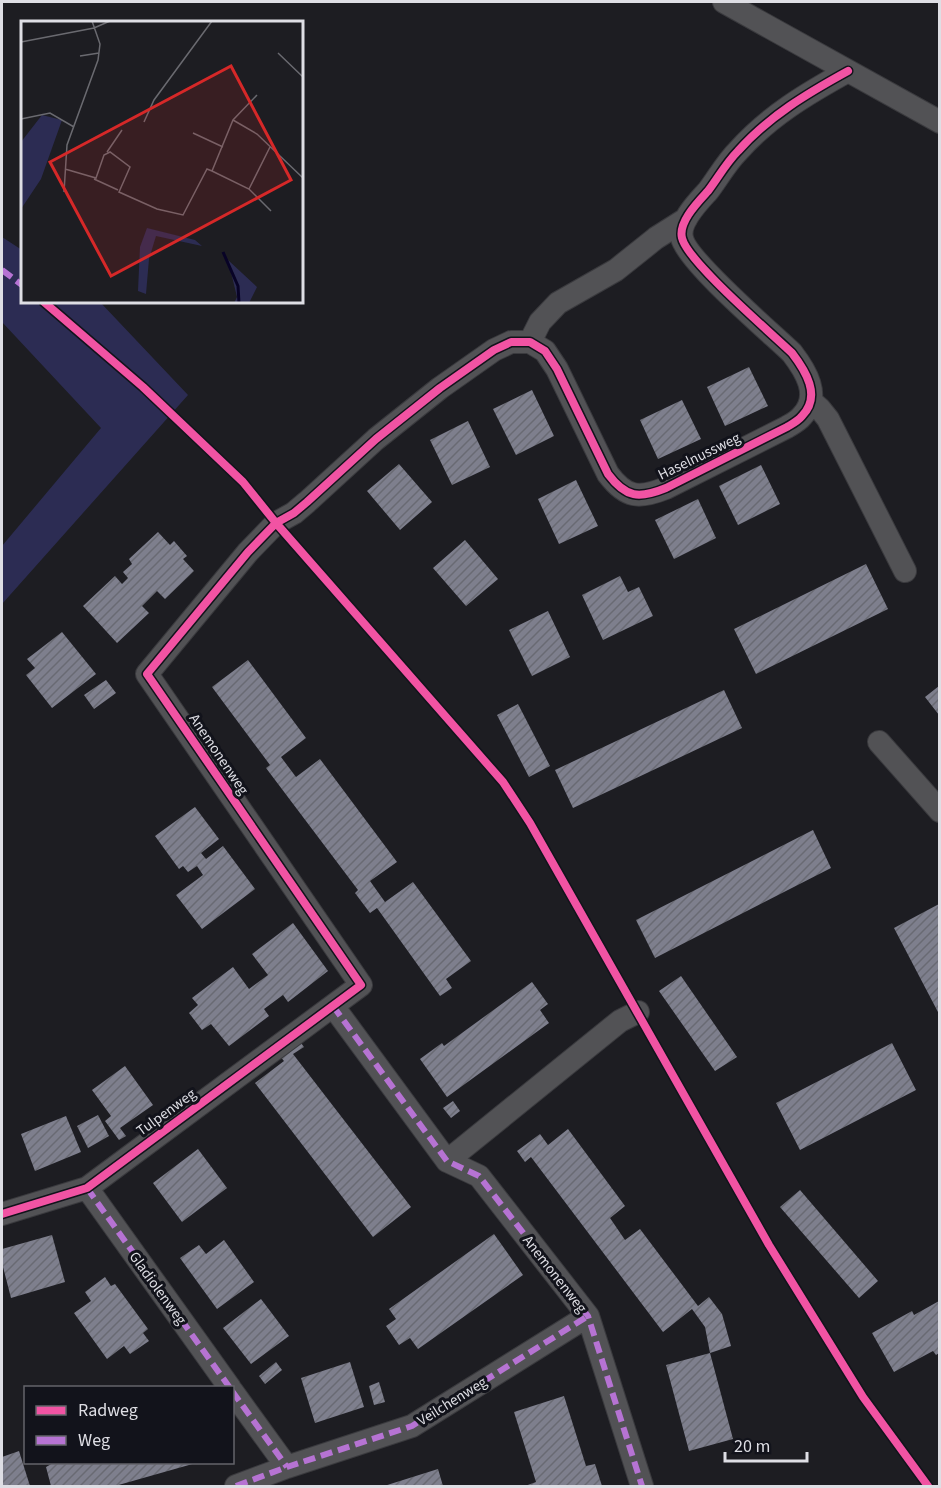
<svg xmlns="http://www.w3.org/2000/svg" width="941" height="1488" font-family="'Source Sans 3',sans-serif">
  <defs>
    <pattern id="building-hatch" width="6" height="6" patternUnits="userSpaceOnUse" patternTransform="scale(1.5)"><rect width="6" height="6" fill="#7e7f8d"/><path d="M-1 1l2-2M0 6l6-6M5 7l2-2" fill="none" stroke="#696a73"/></pattern>
  </defs>
  <rect width="100%" height="100%" fill="#1d1d22"/>
  <path fill="#2c2c53" d="M2,237l20,13v52h78l88,93 -186,209v-58l99,-118 -99,-106z"/>
  <path fill="url(#building-hatch)" d="M749,367l19,39 -43,20 -18,-39z
    M532,390l22,46 -38,19 -23,-46z
    M682,400l19,39 -43,20 -18,-39z
    M468,421l22,46 -38,18 -22,-45z
    M399,464l33,38 -32,28 -33,-39z
    M761,465l19,39 -42,21 -19,-39z
    M576,480l22,46 -39,18 -21,-45z
    M698,499l18,39 -42,21 -19,-39z
    M158,532l12,13 4,-4 13,15 -4,3 11,12 -29,28 -8,-8 -15,15 7,7 -32,30 -34,-37 32,-30 7,8 6,-6 -5,-6 9,-8 -3,-5z
    M465,540l33,39 -32,27 -33,-38z
    M866,564l22,45 -132,65 -22,-45z
    M620,576l8,16 11,-5 14,29 -50,24 -21,-45z
    M548,611l22,46 -38,19 -23,-46z
    M62,632l34,42 -44,34 -26,-33 9,-7 -8,-9z
    M248,660l58,78 -25,19 15,20 24,-18 77,103 -27,19 15,21 28,-20 58,79 -25,18 6,9 -12,8 -63,-88 -7,5 -15,-20 3,-3 -92,-122 4,-3 -58,-78z
    M106,680l10,13 -22,16 -10,-14z
    M939,686v29l-14,-18z
    M724,690l18,38 -169,80 -18,-38z
    M518,704l32,62 -21,11 -32,-62z
    M195,807l24,32 -18,14 5,6 17,-13 32,43 -53,40 -26,-34 27,-20 -6,-9 -9,6 -5,-6 -4,3 -24,-33z
    M813,830l18,38 -176,90 -19,-38z
    M939,904v110l-45,-86z
    M293,923l35,48 -40,31 -5,-7 -19,14 5,7 -40,30 -18,-22 -9,6 -13,-17 9,-8 -6,-7 41,-31 16,22 19,-14 -16,-21z
    M681,976l56,81 -22,14 -56,-80z
    M532,982l16,22 -8,6 9,13 -102,74 -27,-38 22,-16 2,3z
    M298,1039l6,8 -11,7 118,153 -38,30 -118,-154 29,-22 -6,-7z
    M892,1043l24,47 -116,60 -24,-47z
    M125,1066l28,39 -33,23 6,8 -7,4 -14,-19 6,-5 -19,-26z
    M453,1101l7,10 -9,7 -8,-10z
    M98,1115l11,21 -21,12 -11,-22z
    M66,1116l15,36 -46,19 -14,-37z
    M568,1129l57,77 -15,12 15,22 15,-11 58,77 11,-9 13,17 9,32 -21,7 -5,-26 -13,-18 -29,23 -132,-175 -6,5 -8,-11 23,-17 8,11z
    M198,1149l29,39 -45,34 -29,-39z
    M800,1190l78,91 -19,17 -79,-91z
    M494,1234l29,41 -105,74 -8,-11 -11,7 -13,-19 10,-7 -7,-10z
    M52,1235l13,47 -54,16 -9,-35v-14z
    M224,1240l30,42 -37,27 -37,-51 19,-13 7,9z
    M105,1277l6,9 4,-2 33,45 -5,4 6,8 -19,13 -6,-8 -17,13 -33,-46 17,-12 -6,-9z
    M261,1299l28,37 -38,28 -28,-36z
    M939,1301v52l-3,2 -3,-4 -39,21 -22,-39 40,-22 2,4z
    M710,1353l23,86 -44,12 -23,-86z
    M276,1362l6,8 -17,14 -6,-8z
    M350,1362l14,45 -49,16 -14,-45z
    M379,1382l6,20 -11,3 -5,-19z
    M564,1396l22,70 9,-2 7,22h-77l11,-4 -22,-70z
    M19,1451l11,35h-28v-29z
    M55,1462h141v1l-81,23h-53v-1l-11,1 -5,-19z
    M438,1469l5,17h-59z"/>
  <g fill="none" stroke-linecap="round" stroke-linejoin="round">
    <g stroke="#3a3a3e" stroke-width="24">
      <path id="street" d="M724,2l216,120
        M530,342l10,-20 18,-19 58,-33 40,-32 30,-19
        M811,401l9,8 8,10 77,152
        M879,742l61,69
        M333,1006l114,155 32,15 109,140 54,170
        M447,1161l173,-140 18,-9
        M87,1188l143,200
        M2,1214l85,-26 274,-203 -214,-311 101,-122 28,-29 18,-10 13,-11 69,-63 64,-51 54,-38 17,-8h19l15,9 12,18 51,105c18,24 31,25 58,14l121,-61c5,-3 11,-6 15,-11 20,-20 3,-46 -10,-63 -22,-21 -105,-92 -110,-115 -4,-16 16,-36 26,-47 10,-13 18,-28 30,-40 31,-35 70,-58 110,-80
        M232,1391l55,76
        M236,1486l51,-19 125,-41 176,-110"/>
    </g>
    <use href="#street" stroke="#525255" stroke-width="22"/>
    <path stroke="#b673d3" stroke-width="6" stroke-dasharray="12 6" stroke-linecap="butt" d="M2,270l20,15
      M333,1006l114,155 32,15 109,140 54,170
      M87,1188l143,200
      M232,1391l55,76
      M236,1486l51,-19 125,-41 176,-110"/>
    <g stroke="#12131b" stroke-width="11">
      <path id="cycleway" d="M44,302l99,85 100,95 33,41 227,259 27,41 239,422 94,152 65,89
        M2,1214l85,-26 274,-203 -214,-311 101,-122 28,-29 18,-10 13,-11 69,-63 64,-51 54,-38 17,-8h19l15,9 12,18 51,105c18,24 31,25 58,14l121,-61c5,-3 11,-6 15,-11 20,-20 3,-46 -10,-63 -22,-21 -105,-92 -110,-115 -4,-16 16,-36 26,-47 10,-13 18,-28 30,-40 31,-35 70,-58 110,-80"/>
    </g>
    <use href="#cycleway" stroke="#f153a3" stroke-width="8"/>
  </g>
  <g text-anchor="middle" stroke-width="6" stroke-linejoin="round" paint-order="stroke">
    <g font-size="15" fill="#dedee4" stroke="#12131b">
      <text transform="translate(699 456) rotate(-26)" y="5">Haselnussweg</text>
      <text transform="translate(219 754) rotate(56)" y="5">Anemonenweg</text>
      <text transform="translate(166 1112) rotate(-36)" y="5">Tulpenweg</text>
      <text transform="translate(555 1274) rotate(52)" y="5">Anemonenweg</text>
      <text transform="translate(158 1288) rotate(54)" y="5">Gladiolenweg</text>
      <text transform="translate(452 1401) rotate(-32)" y="5">Veilchenweg</text>
    </g>
  </g>
  <g transform="translate(21 21)">
    <rect width="282" height="282" fill="#1d1d22"/>
    <path d="M21,94l20,5 -21,59 -20,30v-67zM126,207l48,12 7,6 -46,-10 -7,23 -3,35 -8,-3 2,-44zM207,239l29,27 -8,16h-15l3,-6z" fill="#2c2c53"/>
    <path fill="none" stroke="#080326" stroke-width="3" d="M202,231l15,34 1,17"/>
    <path fill="none" stroke="#6a6a70" stroke-width="1.5" d="M0,21l73,-14 16,-7M257,32l25,24M59,35l19,-3M0,98l29,-6 24,14M212,99l24,14 46,44M123,101l10,-22 58,-79M172,112l30,14M86,131l15,-22M44,148l31,9 8,-23 6,-3 20,15 -11,25 38,17 26,6 24,-46 5,2M191,150l21,-51 24,-25M191,150l37,18 22,22M73,158l24,11M228,168l21,-42M43,171l3,-47 31,-85 2,-16 -8,-23"/>
    <path fill="#d62828" fill-opacity="0.15" stroke="#d62828" stroke-width="3" d="M210,45l60,114 -180,96 -61,-114z"/>
    <rect width="282" height="282" fill="none" stroke="#dedee4" stroke-width="3"/>
  </g>
  <rect width="941" height="1488" fill="none" stroke="#dedee4" stroke-width="6"/>
  <rect x="24" y="1386" width="210" height="78" fill="#12131b" stroke="#64646b" stroke-width="1.5"/>
  <rect x="36" y="1406" width="30" height="9" fill="#f153a3" stroke="#64646b" stroke-width="1.5"/>
  <text x="78" y="1416" font-size="18" fill="#dedee4">Radweg</text>
  <rect x="36" y="1436" width="30" height="9" fill="#b673d3" stroke="#64646b" stroke-width="1.5"/>
  <text x="78" y="1446" font-size="18" fill="#dedee4">Weg</text>
  <path d="M725 1452v9h82v-9" fill="none" stroke="#dedee4" stroke-width="3"/>
  <text x="734" y="1452" font-size="18" fill="#dedee4" stroke="#12131b" stroke-width="4.5" paint-order="stroke">20 m</text>
</svg>
